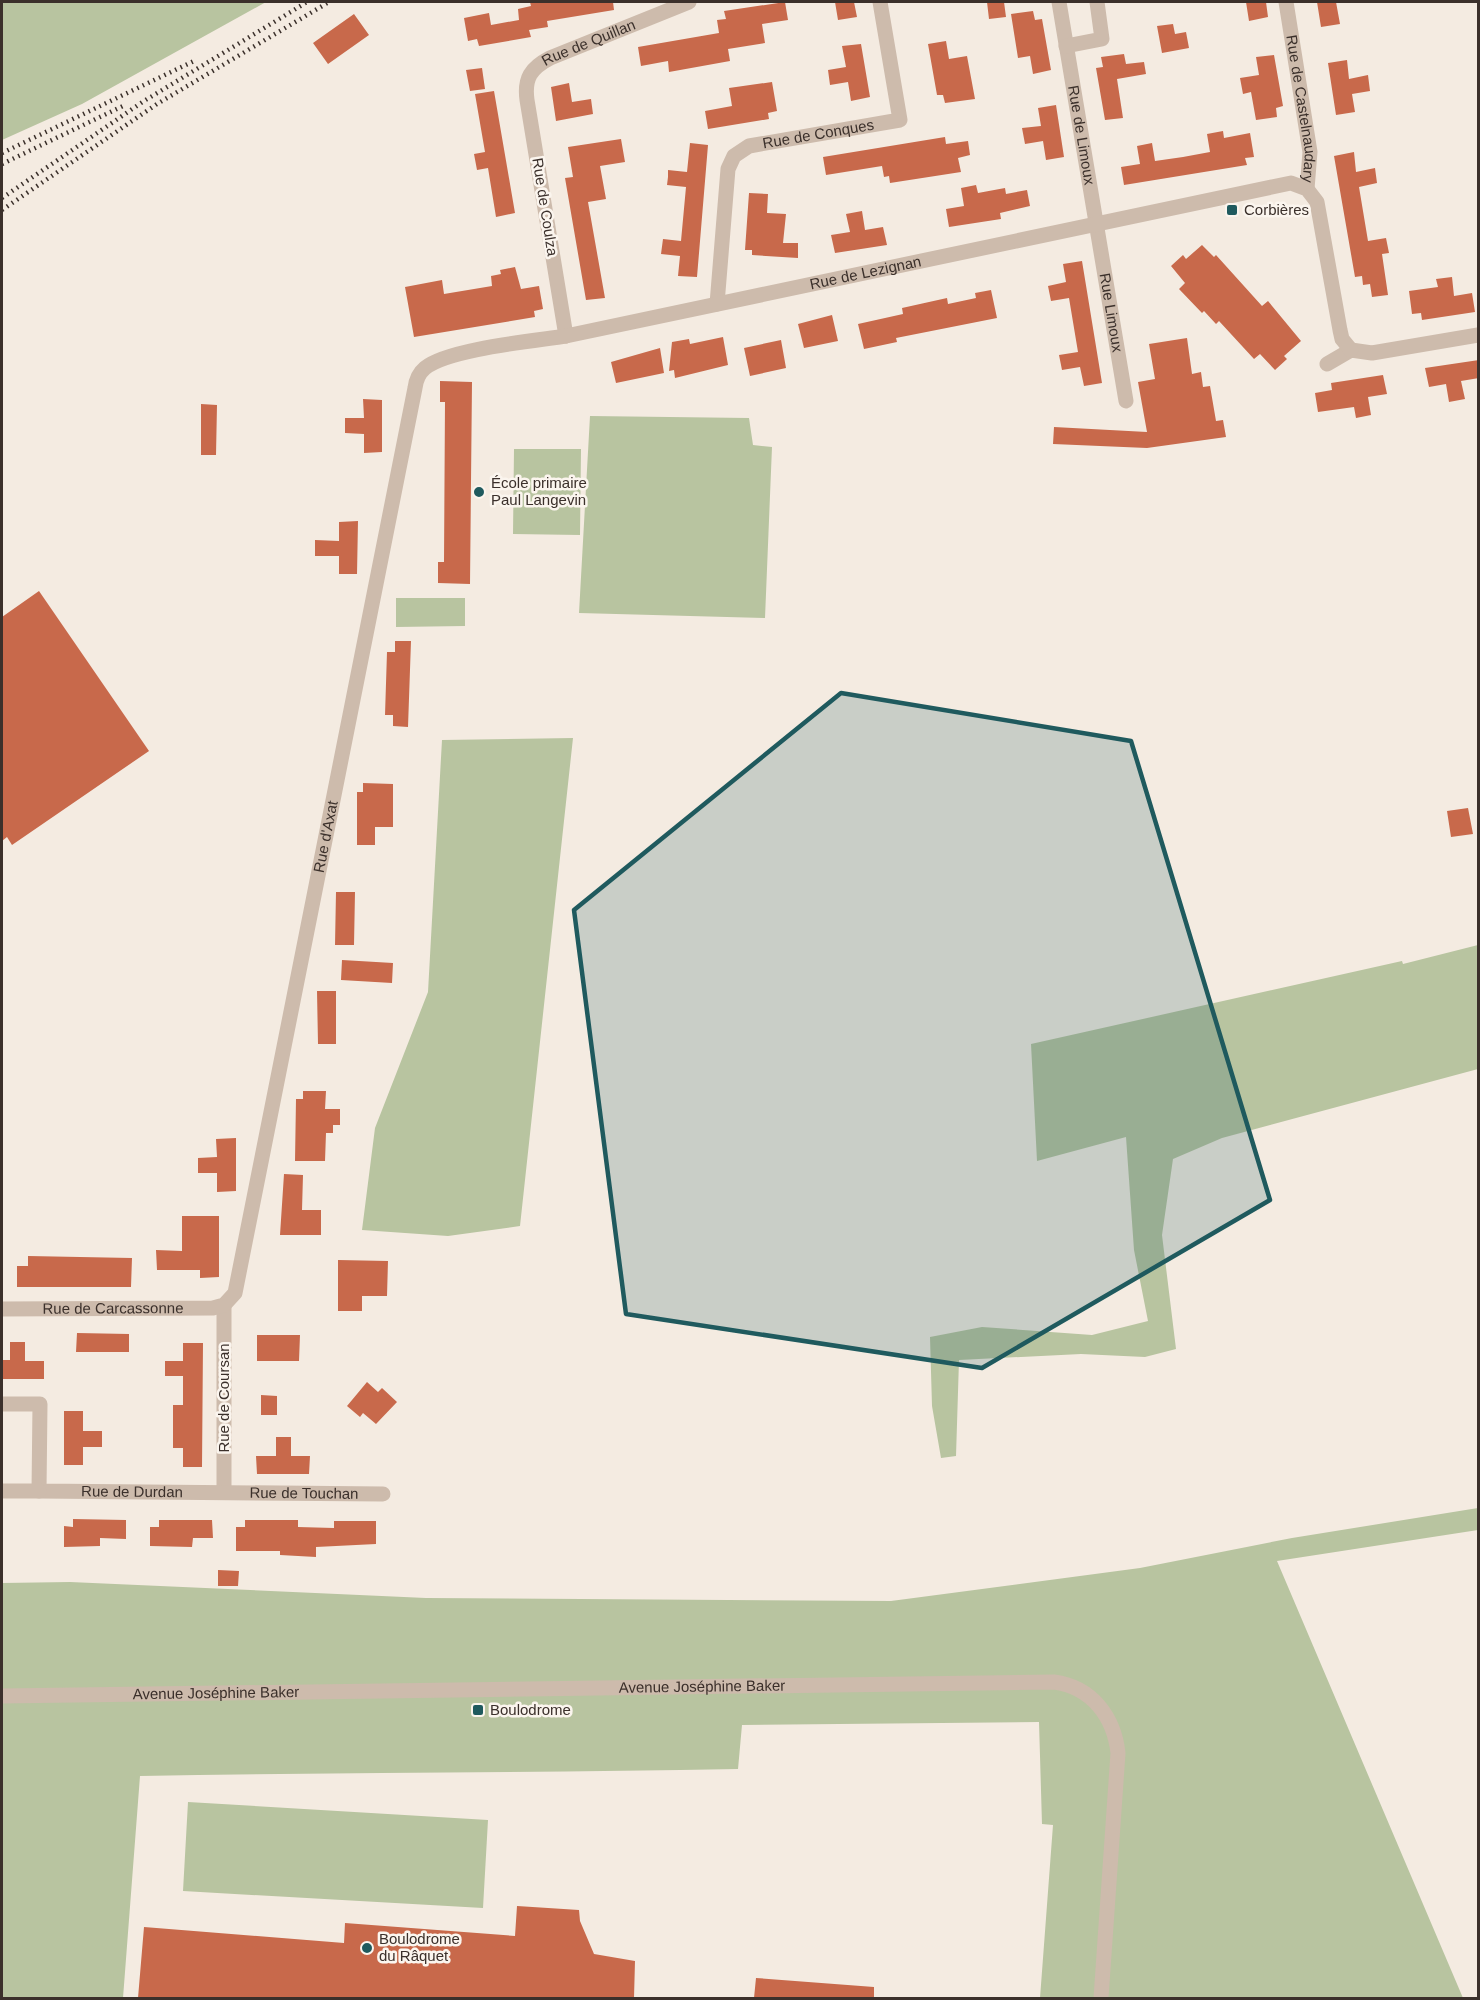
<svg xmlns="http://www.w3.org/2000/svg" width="1480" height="2000" font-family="Helvetica,sans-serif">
  <rect width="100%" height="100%" fill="#f4ebe1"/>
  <path fill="#b8c4a0" d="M2,2h264l-184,102 -80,36z
    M590,416l159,2 4,27 19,2 -7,171 -186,-5z
    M514,449h67l-1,86 -67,-1z
    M396,598h69v28l-69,1z
    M573,738l-53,488 -72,10 -86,-6 13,-102 53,-136 14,-252z
    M1478,945v124l-256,69 -49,21 -11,76 14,114 -31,8 -64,-3 -122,6 -3,96 -15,2 -9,-52 -2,-69 52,-10 110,8 56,-14 -14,-71 -8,-113 -89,24 -6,-117 371,-83 1,3z
    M1478,1508v22l-201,31 186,437h-423l13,-173 -11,-1 -3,-102 -297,3 -4,44c-200,4 -399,3 -598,7l-17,222h-121v-415l68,-1 356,16 465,3 249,-33 152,-30z
    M188,1802l300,18 -5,88 -300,-17z"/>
  <path fill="#c8694b" d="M530,2h83l1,8 -67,11 1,6 -19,3 2,7 -52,9 -2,-7 -9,2 -4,-23 25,-5 2,12 28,-5 -1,-11 13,-3z
    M785,2l3,18 -26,4 3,19 -37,6 2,12 -61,11 -1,-11 -27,5 -3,-19 81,-14 -2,-13 9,-1 -2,-8z
    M835,2h19l3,15 -19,3z
    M987,2h17l2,15 -17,2z
    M1246,2h20l2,15 -19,4z
    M1317,2h19l4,22 -19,3z
    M1033,11l2,9 7,-1 9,51 -18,4 -3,-18 -12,2 -7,-44z
    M354,14l15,21 -41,29 -15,-21z
    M1173,24l2,10 11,-2 3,16 -27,5 -5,-27z
    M946,41l3,18 18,-3 8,43 -30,4 -2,-8h-6l-9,-51z
    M861,44l9,53 -19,4 -3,-19 -18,3 -2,-15 18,-3 -4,-21z
    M1124,54l2,10 18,-2 2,12 -29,5 6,39 -18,2 -9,-52 7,-1 -2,-10z
    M1274,55l9,51 -7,2 1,9 -21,3 -5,-28 -8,2 -3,-16 19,-3 -3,-18z
    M1347,60l2,19 19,-4 2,16 -18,3 3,18 -19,3 -8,-52z
    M482,68l3,21 -15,2 -4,-21z
    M772,82l5,29 -9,2 1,6 -61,10 -3,-18 27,-5 -3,-18z
    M569,83l3,19 19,-3 2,15 -37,7 -5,-34z
    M494,91l21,122 -19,4 -8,-49 -11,2 -3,-16 11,-2 -10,-58z
    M1056,105l8,52 -18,3 -3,-19 -18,3 -3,-16 19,-2 -3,-18z
    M1223,131l1,7 26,-5 4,24 -9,1 2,7 -123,20 -3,-18 19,-3 -3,-18 15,-3 3,18 28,-4 27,-5 -3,-18z
    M945,137l1,7 22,-3 2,14 -12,3 3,14 -71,11 -1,-7 -5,1 -2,-11 -56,9 -3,-18z
    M621,139l4,23 -25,4 6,33 -18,3 17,96 -19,2 -21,-122 8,-1 -5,-30z
    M690,143l18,2 -11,132 -19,-1 2,-20 -19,-2 2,-15 18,2 5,-54 -19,-2 1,-8v-7l19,2z
    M1354,152l2,20 19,-4 2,15 -18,4 9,54 18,-3 3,15 -7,1 6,41 -16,2 -2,-13 -7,1 -1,-9 -7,1 -21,-121z
    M976,185l2,8 27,-5 1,6 21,-4 3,16 -30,7 1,6 -52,8 -3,-18 18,-3 -3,-18z
    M749,193l19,1 -1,19 19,1 -3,29h15v15l-46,-3v-5h-7z
    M862,211l3,19 18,-3 4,18 -52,8 -4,-18 19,-3 -4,-18z
    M1202,245l12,12 2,-2 46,51 6,-5 33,40 -17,15 3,3 -12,11 -15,-16 -6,5 -35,-38 -3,3 -12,-13 -2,2 -23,-24 6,-6 -14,-17 12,-11 3,4z
    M1082,261l20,122 -18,3 -4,-19 -18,3 -3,-15 19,-3 -9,-54 -18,3 -3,-15 18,-4 -3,-18z
    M515,267l6,22 18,-3 4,23 -9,2 1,6 -121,20 -9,-50 37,-7 2,14 48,-8 -1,-10 10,-2 -1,-4z
    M1452,277l2,19 18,-3 3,19 -53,8 -1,-7 -9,1 -3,-23 29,-4 -2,-8z
    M991,290l6,28 -101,20 1,4 -33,7 -6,-25 45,-10 -1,-6 45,-10 1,6 28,-6 -1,-5z
    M832,315l6,26 -34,7 -6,-24z
    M723,337l5,28 -53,13 -1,-8 -5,1 3,-29 17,-3 1,5z
    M1187,338l5,36 9,-2 2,15 7,-1 6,35 7,-1 3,17 -79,11 -94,-4 1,-17 93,5 -9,-50 17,-3 -6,-35z
    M781,340l5,28 -36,8 -6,-28z
    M660,348l4,25 -48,10 -5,-21z
    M1479,360v18l-18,3 4,18 -16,3 -3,-18 -17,3 -4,-19z
    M1383,375l4,19 -19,3 3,18 -15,3 -2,-11 -36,5 -3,-19 17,-3 -1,-7z
    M440,381l32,1 -2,202 -32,-1v-21h6l1,-160h-5z
    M363,399l19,1v52l-18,1v-19l-19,-1v-15h19z
    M201,404l16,1 -1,50h-15z
    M358,521l-1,53h-18v-18h-24v-16l24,1v-19z
    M39,591l110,160 -137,94 -5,-8 -5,4v-224z
    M395,641h16l-3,86 -15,-1v-11h-8l2,-63h8z
    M363,783l30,1v43h-18v18h-18v-53h6z
    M1468,808l5,26 -22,3 -4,-26z
    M336,892h19l-1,53h-19z
    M342,960l51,3 -1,20 -51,-3z
    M317,991h19v53h-18z
    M303,1091h23l-1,18h15v16h-7v8h-7l-1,28h-30l1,-62h7z
    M236,1138v53l-19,1v-19h-19v-15l19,-1 -1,-18z
    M284,1174l19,1 -1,35h19v25h-41z
    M182,1216h37v61l-19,1v-8h-43l-1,-20 26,1z
    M28,1256l104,2 -1,29h-114v-21h11z
    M338,1260l50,1 -1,35h-25v15h-24z
    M77,1333l52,1v18h-53z
    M257,1335h43l-1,26h-42z
    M10,1342h15v19h19v18h-42v-19h8z
    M183,1343h20l-1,124h-19v-19h-10v-43h10v-29h-18v-15h18z
    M367,1382l11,10 4,-4 15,14 -21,22 -13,-11 -3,4 -13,-11z
    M261,1395l16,1v19h-16z
    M64,1411h19v20h19v16h-19v18h-19z
    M276,1437h15v19h19l-1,18h-52l-1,-18h20z
    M73,1519l53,1v19l-26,-1v8l-36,1v-21l9,1z
    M159,1520h53l1,18h-20l-1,9 -42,-1v-19h9z
    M245,1520h53v7l36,1v-7h42v23l-60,3v10l-36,-2v-4h-44v-24h9z
    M218,1570l21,1 -1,15h-20z
    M517,1906l62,4 1,11 14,33 41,7 -1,37h-496l6,-71 200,16 1,-20 170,13z
    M756,1978l118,9v11h-120z"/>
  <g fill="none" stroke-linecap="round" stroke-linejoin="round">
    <g stroke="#cdbbac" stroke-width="15">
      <path id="s1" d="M1059,2l67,399"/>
      <path id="s2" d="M1286,2l24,150 -3,37"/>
      <path d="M1066,46l36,-7 -5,-37"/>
      <path id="s3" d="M717,304l11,-135 6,-13 15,-10 151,-26 -20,-118"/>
      <path id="s4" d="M566,336l-39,-236c-3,-22 4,-32 23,-42l139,-56"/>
      <path d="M1327,364l24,-14 21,3 106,-18"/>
      <path d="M224,1305v186"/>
      <path id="s5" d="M2,1309l211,-1 11,-3 11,-12 180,-905c1,-8 4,-15 10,-20 23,-19 109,-27 141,-32l725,-153 16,6 10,13 23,128 2,9 9,11"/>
      <path id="s6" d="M2,1404h38l-1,87 344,3"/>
      <path d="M2,1491h37"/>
      <path id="s7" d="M2,1696l1052,-14c38,5 60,35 64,71l-17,245"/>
    </g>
    <path stroke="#3b302b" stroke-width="4.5" stroke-dasharray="1.5 4.5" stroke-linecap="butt" d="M2,153l192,-92
      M2,164l123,-59
      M2,198l142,-97 163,-99
      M2,210l155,-106 172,-102"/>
  </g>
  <path fill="#1f5a5e" fill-opacity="0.2" stroke="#1f5a5e" stroke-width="4.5" stroke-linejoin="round" d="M841,693l290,48 139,459 -288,168 -356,-54 -52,-404z"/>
  <g fill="#1f5a5e" stroke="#fbf5ee" stroke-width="2">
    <rect x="1226" y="204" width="12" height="12" rx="3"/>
    <circle cx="479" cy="492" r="6"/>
    <rect x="472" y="1704" width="12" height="12" rx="3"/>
    <circle cx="367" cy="1948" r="6"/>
  </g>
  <g text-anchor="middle" stroke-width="5" stroke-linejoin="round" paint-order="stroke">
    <g font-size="15" fill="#3b302b" stroke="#fbf5ee">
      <text dy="5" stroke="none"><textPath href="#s4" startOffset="333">Rue de Quillan</textPath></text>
      <text dy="5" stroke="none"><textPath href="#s2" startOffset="108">Rue de Castelnaudary</textPath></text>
      <text dy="5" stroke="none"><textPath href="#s3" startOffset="238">Rue de Conques</textPath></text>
      <text dy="5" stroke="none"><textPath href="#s1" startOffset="135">Rue de Limoux</textPath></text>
      <text transform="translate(545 207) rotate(81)" y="5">Rue de Coulza</text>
      <text dy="5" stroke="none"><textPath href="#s5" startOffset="1636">Rue de Lezignan</textPath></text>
      <text dy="5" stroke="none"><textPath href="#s1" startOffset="315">Rue Limoux</textPath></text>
      <text dy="5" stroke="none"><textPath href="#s5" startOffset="704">Rue d'Axat</textPath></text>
      <text dy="5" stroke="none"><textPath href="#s5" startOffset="111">Rue de Carcassonne</textPath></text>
      <text transform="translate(224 1398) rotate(-90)" y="5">Rue de Coursan</text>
      <text dy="5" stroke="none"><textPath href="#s6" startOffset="218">Rue de Durdan</textPath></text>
      <text dy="5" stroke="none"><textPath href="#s6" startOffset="390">Rue de Touchan</textPath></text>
      <text dy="5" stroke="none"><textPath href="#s7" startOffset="700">Avenue Joséphine Baker</textPath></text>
      <text dy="5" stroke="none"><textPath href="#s7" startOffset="214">Avenue Joséphine Baker</textPath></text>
    </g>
    <g font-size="15" fill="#3b302b" stroke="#fbf5ee" text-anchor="start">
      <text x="1244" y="215">Corbières</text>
      <text x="491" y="488">École primaire<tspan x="491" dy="17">Paul Langevin</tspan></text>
      <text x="490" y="1715">Boulodrome</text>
      <text x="379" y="1944">Boulodrome<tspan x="379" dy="17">du Râquet</tspan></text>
    </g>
  </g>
  <rect width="1480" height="2000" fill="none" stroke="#3b302b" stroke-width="6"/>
</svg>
